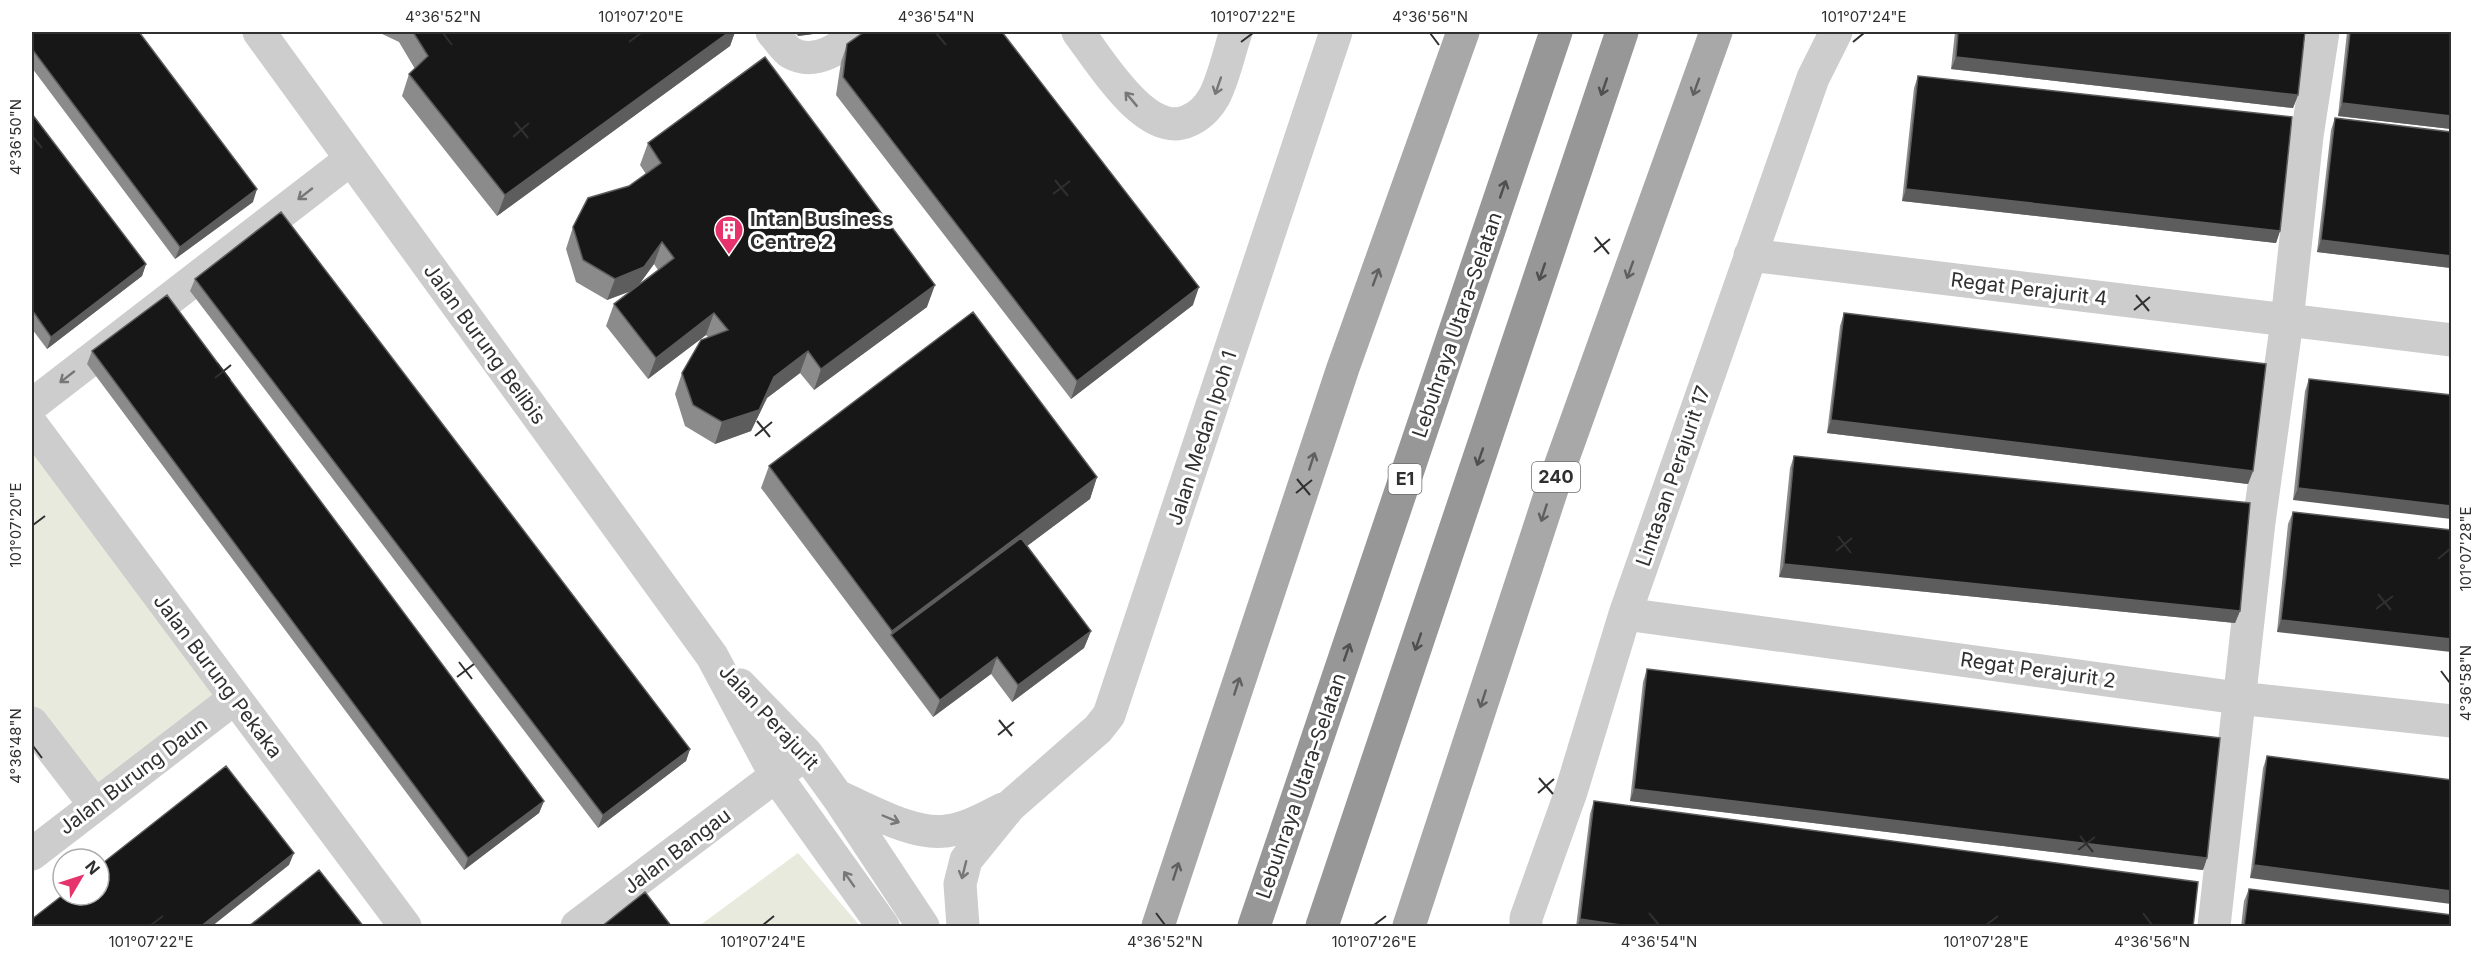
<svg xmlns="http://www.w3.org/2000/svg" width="2483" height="958" font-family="Inter,sans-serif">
  <rect width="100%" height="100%" fill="#fff"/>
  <path fill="#e7eadc" d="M32,452l187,245 -125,102 -62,-82z
    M798,853l62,73h-161z"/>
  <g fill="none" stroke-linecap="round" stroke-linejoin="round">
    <path stroke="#cdcdcd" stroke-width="33" d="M259,32l453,624 64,120 107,150
      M772,32c6,6 12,17 19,21 25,14 51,-7 69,-21
      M1078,32c21,27 68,108 110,89 12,-5 19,-12 26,-24 10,-19 15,-45 22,-65
      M1750,255l702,85
      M32,405l319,-246
      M32,425l373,501
      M1625,614l613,84 214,23
      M740,685l66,68 31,43 86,130
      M32,723l63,82
      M837,796c31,13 76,40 109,35 20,-2 39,-13 57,-22
      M32,854l203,-156
      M577,926l216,-163
      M963,926l-3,-42 6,-24 44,-54 88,-77 11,-14 227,-683
      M1526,926v-8l45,-126 54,-178 188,-536 23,-46
      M2214,926l45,-404 28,-201 20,-185 16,-104"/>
    <path stroke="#a8a8a8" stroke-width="33" d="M1158,926l185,-558 120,-336
      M1409,926l144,-440 163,-454"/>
    <path stroke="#979797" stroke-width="33" d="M1254,926l302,-894
      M1322,926l300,-894"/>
  </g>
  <path fill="#8b8b8b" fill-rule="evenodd" d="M32,32l221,170 -78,57 -143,-191z
    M378,32h357l-5,14 -233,170 -95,-120 7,-22 6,-5 -16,-27z
    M794,32h34l-30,4z
    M1955,32h350l-7,63 -5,13 -342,-39z
    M2347,32h104v97l-113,-13z
    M847,44l346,261 -122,94 -235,-304 5,-33z
    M1918,76l362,155 -4,12 -374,-42 12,-113z
    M32,114l114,150 -4,12 -95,73 -15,-20z
    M2335,118l116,14v136l-134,-16 14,-122z
    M648,143l279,164 -113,83 -14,-17 -33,25 -16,33 -36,13 -30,-18 -10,-32 7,-21 27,-35 -3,-3 -58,44 -42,-53 8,-22 17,-13 -24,9 -31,-18 -10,-33 7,-22 73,-53 -6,-9zM654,264l4,6 -19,14z
    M195,279l495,470 -4,12 -88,67 -408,-537z
    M1844,313l409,158 -5,13 -421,-51 13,-107z
    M92,351l452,450 -5,12 -75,57 -377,-506z
    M2309,379l142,16 -158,105 12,-109z
    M1794,456l446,155 -5,12 -456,-46 11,-109z
    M769,466l328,11 -7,22 -63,47 64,85 -7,17 -72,54 -21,-28 -58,43 -172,-229z
    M2293,512l158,18 -174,102 11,-108z
    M1647,669l560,189 -4,12 -573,-69 13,-119z
    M2267,756l184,24 -201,98 13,-110z
    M1594,801l599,126h-617l14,-113z
    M2249,889l202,38h-210l3,-26z"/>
  <path fill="#5d5d5d" d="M729,32h6l-5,14 -233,170 8,-21z
    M799,32h29l-30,4z
    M1956,57l342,38 -5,13 -342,-39z
    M2342,103l109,13v13l-113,-13z
    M257,189l-4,13 -78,57 5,-12z
    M1906,189l374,42 -4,12 -374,-42z
    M2321,240l130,16v12l-134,-16z
    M662,242l-8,22 -18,25 -29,11 8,-21z
    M146,264l-4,12 -95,73 4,-12z
    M935,285l-8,22 -113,83 7,-21z
    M1199,287l-6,18 -122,94 6,-18z
    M714,313l-8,22 -58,44 8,-21z
    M808,351l-8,22 -33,25 -16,33 -36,13 7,-22 52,-45z
    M1831,420l422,51 -5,13 -421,-51z
    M1097,477l-7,22 -193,144 -6,-8 1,-4z
    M2298,488l153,18v13l-158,-19z
    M1784,564l456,47 -5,12 -456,-46z
    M2281,620l170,19v13l-174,-20z
    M1091,631l-7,17 -72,54 6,-17z
    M997,657l-6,17 -58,43 7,-17z
    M690,749l-4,12 -88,67 5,-13z
    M1634,789l573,69 -4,12 -573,-69z
    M544,801l-5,12 -75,57 4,-12z
    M294,853l-5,12 -78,62h-11z
    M2254,865l197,26v13l-201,-26z
    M1580,919l54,8h-57z"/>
  <path fill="#171717" stroke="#5d5d5d" stroke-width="1.5" d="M32,32h107l118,157 -77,58 -148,-198z
    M413,32h316l-224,163 -96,-121 19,-18z
    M864,32h138l197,255 -122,94 -234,-304 4,-33z
    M1958,32h347l-7,63 -342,-38z
    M2350,32h101v84l-109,-13z
    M765,57l170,228 -114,84 -13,-18 -34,26 -15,33 -37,12 -29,-17 -11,-32 19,-33 27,-10 -14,-17 -58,45 -42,-54 60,-46 -12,-16 -18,25 -29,12 -32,-19 -10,-33 15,-29 41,-12 32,-23 -13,-20z
    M1918,76l374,41 -12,114 -374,-42z
    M32,114l114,150 -95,73 -19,-27z
    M2335,118l116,14v124l-130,-16z
    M281,212l409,537 -87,66 -408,-536z
    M167,295l377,506 -76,57 -376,-507z
    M973,312l124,165 -205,154 -123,-165z
    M1844,313l422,51 -13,107 -422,-51z
    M2309,379l142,16v111l-153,-18z
    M1794,456l456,47 -10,108 -456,-47z
    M2293,512l158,18v109l-170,-19z
    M1021,538l70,93 -73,54 -21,-28 -57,43 -49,-65z
    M1647,669l573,69 -13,120 -573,-69z
    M2267,756l184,24v111l-197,-26z
    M226,766l68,87 -94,74h-168v-8l31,-24h36v-29z
    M1594,801l604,81 -5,45h-559l-54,-8z
    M319,870l45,57h-116z
    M2249,889l202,26v12h-207z
    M645,892l27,35h-71z"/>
  <defs><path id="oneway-shaft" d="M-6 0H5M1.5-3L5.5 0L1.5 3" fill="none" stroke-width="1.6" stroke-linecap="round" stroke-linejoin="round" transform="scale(1.5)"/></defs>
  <g stroke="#777">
    <use href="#oneway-shaft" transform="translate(1218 86) rotate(109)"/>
    <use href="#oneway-shaft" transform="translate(1131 99) rotate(-130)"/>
    <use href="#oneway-shaft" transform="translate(305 194) rotate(142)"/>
    <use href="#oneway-shaft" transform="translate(67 377) rotate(142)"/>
    <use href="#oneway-shaft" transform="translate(891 819) rotate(23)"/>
    <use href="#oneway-shaft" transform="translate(964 870) rotate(104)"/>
    <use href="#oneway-shaft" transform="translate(849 879) rotate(-125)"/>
  </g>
  <g stroke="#4f4f4f">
    <use href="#oneway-shaft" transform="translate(1604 87) rotate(109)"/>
    <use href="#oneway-shaft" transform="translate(1503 189) rotate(-71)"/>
    <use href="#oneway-shaft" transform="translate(1542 272) rotate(109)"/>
    <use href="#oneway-shaft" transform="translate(1480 457) rotate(109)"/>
    <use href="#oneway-shaft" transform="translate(1418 642) rotate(109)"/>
    <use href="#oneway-shaft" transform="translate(1347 652) rotate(-71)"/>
  </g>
  <g stroke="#606060">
    <use href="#oneway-shaft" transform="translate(1696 87) rotate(110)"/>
    <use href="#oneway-shaft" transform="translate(1630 270) rotate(110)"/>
    <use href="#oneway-shaft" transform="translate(1376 277) rotate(-70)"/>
    <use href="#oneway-shaft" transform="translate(1312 461) rotate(-72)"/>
    <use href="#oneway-shaft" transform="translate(1544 513) rotate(108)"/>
    <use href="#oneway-shaft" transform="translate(1237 686) rotate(-72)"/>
    <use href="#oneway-shaft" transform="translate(1483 699) rotate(108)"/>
    <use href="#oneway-shaft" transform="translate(1176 871) rotate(-72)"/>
  </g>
  <path fill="none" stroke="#303030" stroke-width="2" d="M443,33l9,12M936,33l10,12M1430,33l9,12M629,42l12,-9M1241,42l12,-9M1853,42l11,-9M515,122l13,16M33,137l9,11M513,137l16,-14M1055,180l13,16M1053,194l17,-13M1595,237l14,17M1594,252l16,-13M2136,295l13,16M2134,310l16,-13M217,363l13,17M215,378l16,-13M757,421l13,16M755,436l17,-14M1297,479l13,16M1296,493l16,-13M33,525l12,-9M1838,536l13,17M1836,551l16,-13M2438,559l12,-10M2378,594l13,16M2376,609l17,-13M459,662l13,17M2441,671l9,12M457,677l17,-13M999,720l13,16M998,735l16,-13M33,746l9,12M1539,778l14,16M1538,793l16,-14M2080,836l13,16M2078,850l17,-13M1156,913l9,12M1649,913l10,12M2143,913l9,12M151,925l12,-9M763,925l11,-9M1374,925l12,-9M1986,925l12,-9"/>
  <defs>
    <g id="building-pin" transform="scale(1.5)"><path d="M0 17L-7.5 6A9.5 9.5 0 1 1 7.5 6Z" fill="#e6336c" stroke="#fff"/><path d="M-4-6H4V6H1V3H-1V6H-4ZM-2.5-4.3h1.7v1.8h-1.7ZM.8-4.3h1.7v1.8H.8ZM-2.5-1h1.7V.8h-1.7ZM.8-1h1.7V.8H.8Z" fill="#fff"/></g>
  </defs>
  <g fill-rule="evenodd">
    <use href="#building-pin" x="729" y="230"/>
  </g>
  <g text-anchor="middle" stroke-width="6" stroke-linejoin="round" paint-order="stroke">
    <g fill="#fff" stroke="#6e6e6e" stroke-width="1.5">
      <rect x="1532" y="462" width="48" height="30" rx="4.5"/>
      <rect x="1388.5" y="464" width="33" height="30" rx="4.5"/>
    </g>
    <g font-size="18" font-weight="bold" fill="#303030">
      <text x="1556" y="483">240</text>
      <text x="1405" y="485">E1</text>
    </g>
    <g font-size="20" font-weight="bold" fill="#303030" stroke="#fff" text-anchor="start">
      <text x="750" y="226">Intan Business<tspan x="750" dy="23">Centre 2</tspan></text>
    </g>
    <g font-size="20" fill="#303030" stroke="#fff">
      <text transform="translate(2029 289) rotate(7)" y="7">Regat Perajurit 4</text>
      <text transform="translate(1457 325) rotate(-71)" y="7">Lebuhraya Utara–Selatan</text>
      <text transform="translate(485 344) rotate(54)" y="7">Jalan Burung Belibis</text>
      <text transform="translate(1202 438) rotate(-72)" y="7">Jalan Medan Ipoh 1</text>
      <text transform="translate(1673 476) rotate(-71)" y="7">Lintasan Perajurit 17</text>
      <text transform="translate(2038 670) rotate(8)" y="7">Regat Perajurit 2</text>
      <text transform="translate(218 676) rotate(53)" y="7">Jalan Burung Pekaka</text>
      <text transform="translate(769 717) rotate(47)" y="7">Jalan Perajurit</text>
      <text transform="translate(133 776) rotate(-37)" y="7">Jalan Burung Daun</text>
      <text transform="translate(1301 786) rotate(-71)" y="7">Lebuhraya Utara–Selatan</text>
      <text transform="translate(677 851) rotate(-37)" y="7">Jalan Bangau</text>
    </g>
  </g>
  <rect width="2483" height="958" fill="none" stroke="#ffffff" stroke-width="66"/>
  <g transform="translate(81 877) rotate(51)"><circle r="28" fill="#ffffff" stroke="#acacac" stroke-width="1.5"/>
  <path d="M0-4.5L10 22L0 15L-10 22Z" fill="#e6336c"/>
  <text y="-9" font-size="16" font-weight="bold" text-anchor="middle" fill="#303030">N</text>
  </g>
  <rect x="33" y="33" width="2417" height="892" fill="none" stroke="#303030" stroke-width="2"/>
  <g font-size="15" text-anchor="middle" fill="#303030">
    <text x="443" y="22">4°36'52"N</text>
    <text x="641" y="22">101°07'20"E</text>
    <text x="936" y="22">4°36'54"N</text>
    <text x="1253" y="22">101°07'22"E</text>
    <text x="1430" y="22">4°36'56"N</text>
    <text x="1864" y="22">101°07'24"E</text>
    <text transform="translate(16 137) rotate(-90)" y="5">4°36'50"N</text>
    <text transform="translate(16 525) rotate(-90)" y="5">101°07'20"E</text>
    <text transform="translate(2466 549) rotate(-90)" y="5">101°07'28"E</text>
    <text transform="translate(2466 683) rotate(-90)" y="5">4°36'58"N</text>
    <text transform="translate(16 746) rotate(-90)" y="5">4°36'48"N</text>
    <text x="151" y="947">101°07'22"E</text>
    <text x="763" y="947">101°07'24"E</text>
    <text x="1165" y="947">4°36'52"N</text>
    <text x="1374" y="947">101°07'26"E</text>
    <text x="1659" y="947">4°36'54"N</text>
    <text x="1986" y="947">101°07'28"E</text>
    <text x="2152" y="947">4°36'56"N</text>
  </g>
</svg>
